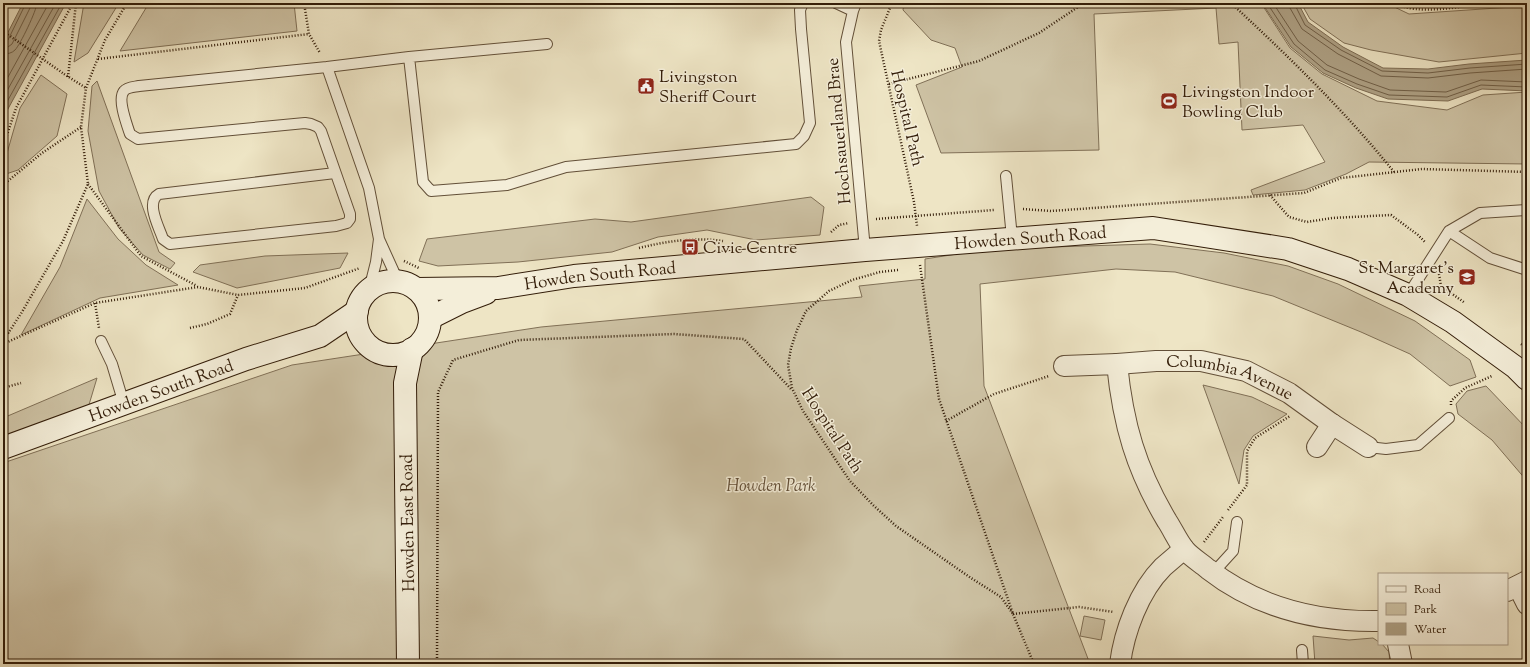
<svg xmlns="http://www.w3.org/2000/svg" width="1530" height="667" font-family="'Sorts Mill Goudy',serif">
  <rect width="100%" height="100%" fill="#eee5c5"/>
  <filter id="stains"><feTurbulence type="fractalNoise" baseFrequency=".005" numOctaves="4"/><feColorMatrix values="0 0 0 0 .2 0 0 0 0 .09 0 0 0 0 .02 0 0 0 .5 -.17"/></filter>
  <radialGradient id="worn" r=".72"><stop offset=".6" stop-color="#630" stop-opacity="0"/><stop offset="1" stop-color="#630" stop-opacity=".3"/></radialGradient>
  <path fill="#cec3a5" stroke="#807057" d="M84,3h35l-31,50 -14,9z
    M149,3h145l3,28 -177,20z
    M904,3h357l29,45 32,26 55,27 70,9 36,-15 44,-3v72l-158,-2 -23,12 -41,16 -52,5 -2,-5 74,-28 -22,-37 -61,5 -4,-88 -19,2 -3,-36 -122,6 5,136 -158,3 -25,-68 46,-18 -7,-19 -24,-8 -28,-30z
    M1301,3h85l23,11 118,-8v47l-88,9 -68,-12 -27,-7 -34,-24z
    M41,75l26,19 -10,42 -39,34 -15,5v-8l17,-59z
    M97,81l62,171 16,11 -5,6 -27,-14 -24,-27 -20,-37 -11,-60 4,-45z
    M811,197l13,10 -4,28 -64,5 -49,-10 -49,7 -46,15 -94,10 -80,4 -19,-5 8,-22 168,-20 36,3z
    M87,199l31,40 28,26 32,20 -78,13 -79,37 39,-68z
    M1150,244l74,9 64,13 50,18 77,37 55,39 6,17 -26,9 -40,-32 -49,-22 -88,-36 -98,-24 -59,-3 -136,15 4,102 106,278h-1087v-201l289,-98 249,-38 321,-30 -3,-11 66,-7v-20l45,-7 82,-5z
    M348,253l-8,15 -103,20 -44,-16 7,-7 65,-9z
    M97,378l-9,30 -85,30v-20z
    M1203,385l49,12 35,17 -34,22 -9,14 -5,34z
    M1486,386l41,43v52l-35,-41 -34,-26 -2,-10 11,-13z
    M1084,616l21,4 -4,20 -21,-4z
    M1313,636l36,4 24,-2 6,4v2h3l7,8 1,12h-75z"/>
  <path fill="#aea185" stroke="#7d6c53" d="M23,3h43l-63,115v-76z
    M1262,3h36l10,19 35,25 40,21 45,1 41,-5 58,-4v31l-45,-2 -34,12 -60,-2 -32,-11 -33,-15 -32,-26z"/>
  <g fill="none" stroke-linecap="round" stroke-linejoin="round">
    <path stroke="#705f47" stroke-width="1" d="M1267,3l27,41 31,26 32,14 32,11 58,2 34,-12 46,2
      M1273,3l25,38 29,24 32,14 31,11 56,2 35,-12 46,2
      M1289,3l1,5 12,21 36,25 43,22 47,2 42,-5 57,-4
      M1294,3l11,22 36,25 41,21 46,2 42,-5 57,-4
      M3,43l5,-3 18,-37
      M3,48l5,-1 4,-3 18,-36 1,-5
      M3,54c5,0 9,-1 12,-4 5,-5 22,-40 22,-47
      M3,86l46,-83
      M3,98l53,-95
      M3,109l59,-106"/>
    <g stroke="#624f38" stroke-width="12">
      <path id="lane" d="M836,3l17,8
        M856,3l-3,8 -7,31 19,208
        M547,44l-138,13 14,125 8,9 76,-6 59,-18 230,-23 8,-8 6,-13 -9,-94 -1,-19 3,-7
        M327,67l82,-10
        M335,173l-176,21c-14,8 0,33 4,45l7,5 166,-18 11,-3 3,-4v-5l-29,-83 -3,-4 -7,-3 -6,-1 -167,16 -8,-5c-3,-9 -13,-35 -6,-43 3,-4 10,-4 15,-5l188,-19 42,121 10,51 19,42
        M1006,176l6,62
        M1449,231l41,27 37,12
        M369,290l7,-28 3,-23
        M1408,295l41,-64 31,-18 47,-3
        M101,341l11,23 12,40
        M1368,447l18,2 32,-4 31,-27
        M1213,573l20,-22 4,-29
        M1302,650l1,14"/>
    </g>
    <g stroke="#624f38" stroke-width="22">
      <g id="street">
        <path id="s1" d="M1117,364l39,-3h45l45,10 43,22 43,31 36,23"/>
        <path d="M1064,366l53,-2c6,60 19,105 50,157 6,9 11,21 18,29 6,7 16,13 23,19 50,39 109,53 171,52"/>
        <path d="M1317,447l15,-23"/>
        <path d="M1518,586l9,18"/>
        <path d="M1507,591l20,-10"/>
        <path d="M1398,644l4,20"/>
        <path d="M1120,664c4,-32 19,-73 43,-97 7,-6 14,-12 21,-18"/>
      </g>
    </g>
    <g stroke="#331d09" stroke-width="24">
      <g id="secondary">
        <circle cx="393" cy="318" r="37"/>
        <path id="s2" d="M417,289l81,-1 76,-12 291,-26 288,-22 135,21 60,20 60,26 45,27 62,45 12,12"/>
        <path d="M430,318l32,-16 24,-9"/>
        <path id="s3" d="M3,448l243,-89 74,-23 37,-25"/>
        <path d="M408,664l-3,-281 7,-34"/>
      </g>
    </g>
    <path stroke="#331d09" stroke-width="2.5" stroke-dasharray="1 2" stroke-linecap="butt" d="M304,3l5,31 11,19
      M892,3l-11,27 -2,11 35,161 3,24
      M1231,3c57,53 114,108 163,169
      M1396,3c18,13 69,3 91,0
      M98,59l211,-25
      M64,74l22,14
      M68,77l8,-74
      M889,84l90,-23 60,-28 45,-30
      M3,147l13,-39 57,-105
      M88,184l53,72 56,30
      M3,185l39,-32 39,-26
      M1270,195l19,22 18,5 25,-4 59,-3 27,20 7,7
      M1023,209l28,2 253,-18 37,-15 81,-9 105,3
      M876,219l118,-9
      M831,232l8,-7 10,-2
      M639,248c28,-7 56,-11 84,-7
      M404,261l15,7
      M920,265l19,134 74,215 21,50
      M898,270l-18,2 -28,8 -23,11 -23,20 -9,19 -6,18 -3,17 4,23 11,23 47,70 23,24 23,21 75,52 30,19 12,17
      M1439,274l2,12 24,17
      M95,303l4,25
      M190,328l17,-4 23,-10 8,-19
      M3,330l6,3
      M3,341l19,-29 41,-71 25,-57 -7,-57 5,-39 19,-48 22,-37
      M3,344l92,-41 103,-16 40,8 67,-7 55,-20
      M1521,344l6,4
      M3,388l18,-5
      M1451,405v-4l14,-13 27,-12
      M946,421l48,-27 55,-18
      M1228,510l19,-25v-34l8,-13 35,-22
      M1204,542l19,-25
      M1013,614l66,-7 35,5
      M437,664l1,-272 15,-32 66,-20 155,-6 70,5 48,51"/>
    <use href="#lane" stroke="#f4eed9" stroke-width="10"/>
    <use href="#street" stroke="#f4eed9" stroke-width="20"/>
    <use href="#secondary" stroke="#f4eed9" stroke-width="22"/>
    <path stroke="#331d09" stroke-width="2.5" stroke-dasharray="1 2" stroke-linecap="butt" d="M3,31l61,43"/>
  </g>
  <defs>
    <g id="civic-square" transform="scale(0.9)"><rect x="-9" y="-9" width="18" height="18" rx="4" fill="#8f2418" stroke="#f4eed9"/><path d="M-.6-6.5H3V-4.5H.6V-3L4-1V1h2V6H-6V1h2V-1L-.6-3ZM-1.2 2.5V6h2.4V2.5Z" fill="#fff"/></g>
    <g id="stadium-square" transform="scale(0.9)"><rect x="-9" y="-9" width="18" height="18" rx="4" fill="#8f2418" stroke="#f4eed9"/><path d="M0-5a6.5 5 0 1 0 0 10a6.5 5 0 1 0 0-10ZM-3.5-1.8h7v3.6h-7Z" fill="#fff"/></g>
    <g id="bus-square" transform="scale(0.9)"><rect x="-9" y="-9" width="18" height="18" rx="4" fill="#8f2418" stroke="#f4eed9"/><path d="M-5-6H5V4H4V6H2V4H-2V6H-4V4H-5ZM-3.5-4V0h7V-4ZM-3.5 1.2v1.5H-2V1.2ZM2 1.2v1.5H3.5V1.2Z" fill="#fff"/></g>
    <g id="school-square" transform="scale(0.9)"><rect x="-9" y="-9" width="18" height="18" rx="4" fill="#8f2418" stroke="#f4eed9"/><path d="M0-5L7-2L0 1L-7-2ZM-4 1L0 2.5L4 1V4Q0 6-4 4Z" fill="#fff"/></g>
  </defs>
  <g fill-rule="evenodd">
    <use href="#civic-square" x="646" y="86"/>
    <use href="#stadium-square" x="1169" y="101"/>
    <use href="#bus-square" x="690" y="247"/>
    <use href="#school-square" x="1467" y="277"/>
  </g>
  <g text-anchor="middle" stroke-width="3" stroke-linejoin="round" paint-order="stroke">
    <g font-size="17" fill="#331d09" stroke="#f4eed9" text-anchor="start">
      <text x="659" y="82">Livingston<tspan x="659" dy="20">Sheriff Court</tspan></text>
      <text x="1182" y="97">Livingston Indoor<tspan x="1182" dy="20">Bowling Club</tspan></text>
      <text x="703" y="253">Civic Centre</text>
      <text x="1454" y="273" text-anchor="end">St Margaret's<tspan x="1454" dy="20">Academy</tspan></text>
    </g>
    <g font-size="17" fill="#331d09" stroke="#f4eed9">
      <text transform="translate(908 118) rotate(77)" y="6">Hospital Path</text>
      <text transform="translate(838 131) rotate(-95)" y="6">Hochsauerland Brae</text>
      <text dy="6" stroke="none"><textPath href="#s2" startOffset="616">Howden South Road</textPath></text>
      <text dy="6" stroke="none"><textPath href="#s2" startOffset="184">Howden South Road</textPath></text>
      <text dy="6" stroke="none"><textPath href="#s1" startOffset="116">Columbia Avenue</textPath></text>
      <text dy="6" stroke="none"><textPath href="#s3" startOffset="168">Howden South Road</textPath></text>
      <text transform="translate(833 430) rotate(57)" y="6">Hospital Path</text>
      <text transform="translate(407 523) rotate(-91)" y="6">Howden East Road</text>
    </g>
    <g font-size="17" font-style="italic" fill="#624f38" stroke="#f4eed9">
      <text x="771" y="491">Howden Park</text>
    </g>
  </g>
  <rect width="1530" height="667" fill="none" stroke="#eee5c5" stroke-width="16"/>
  <rect x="4" y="4" width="1522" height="659" fill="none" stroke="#331d09" stroke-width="2"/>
  <rect x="8" y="8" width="1514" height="651" fill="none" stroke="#331d09"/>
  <rect x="1378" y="573" width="130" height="72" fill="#f4eed9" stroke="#a79a86"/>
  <rect x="1386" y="586" width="20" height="6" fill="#f4eed9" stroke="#a79a86"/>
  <text x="1414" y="593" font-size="12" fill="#331d09">Road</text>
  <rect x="1386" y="603" width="20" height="12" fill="#cec3a5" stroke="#a79a86"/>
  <text x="1414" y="613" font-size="12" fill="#331d09">Park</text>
  <rect x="1386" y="623" width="20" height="12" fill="#aea185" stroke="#a79a86"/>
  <text x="1414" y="633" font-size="12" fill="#331d09">Water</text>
  <rect width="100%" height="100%" filter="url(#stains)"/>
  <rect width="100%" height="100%" fill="url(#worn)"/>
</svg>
